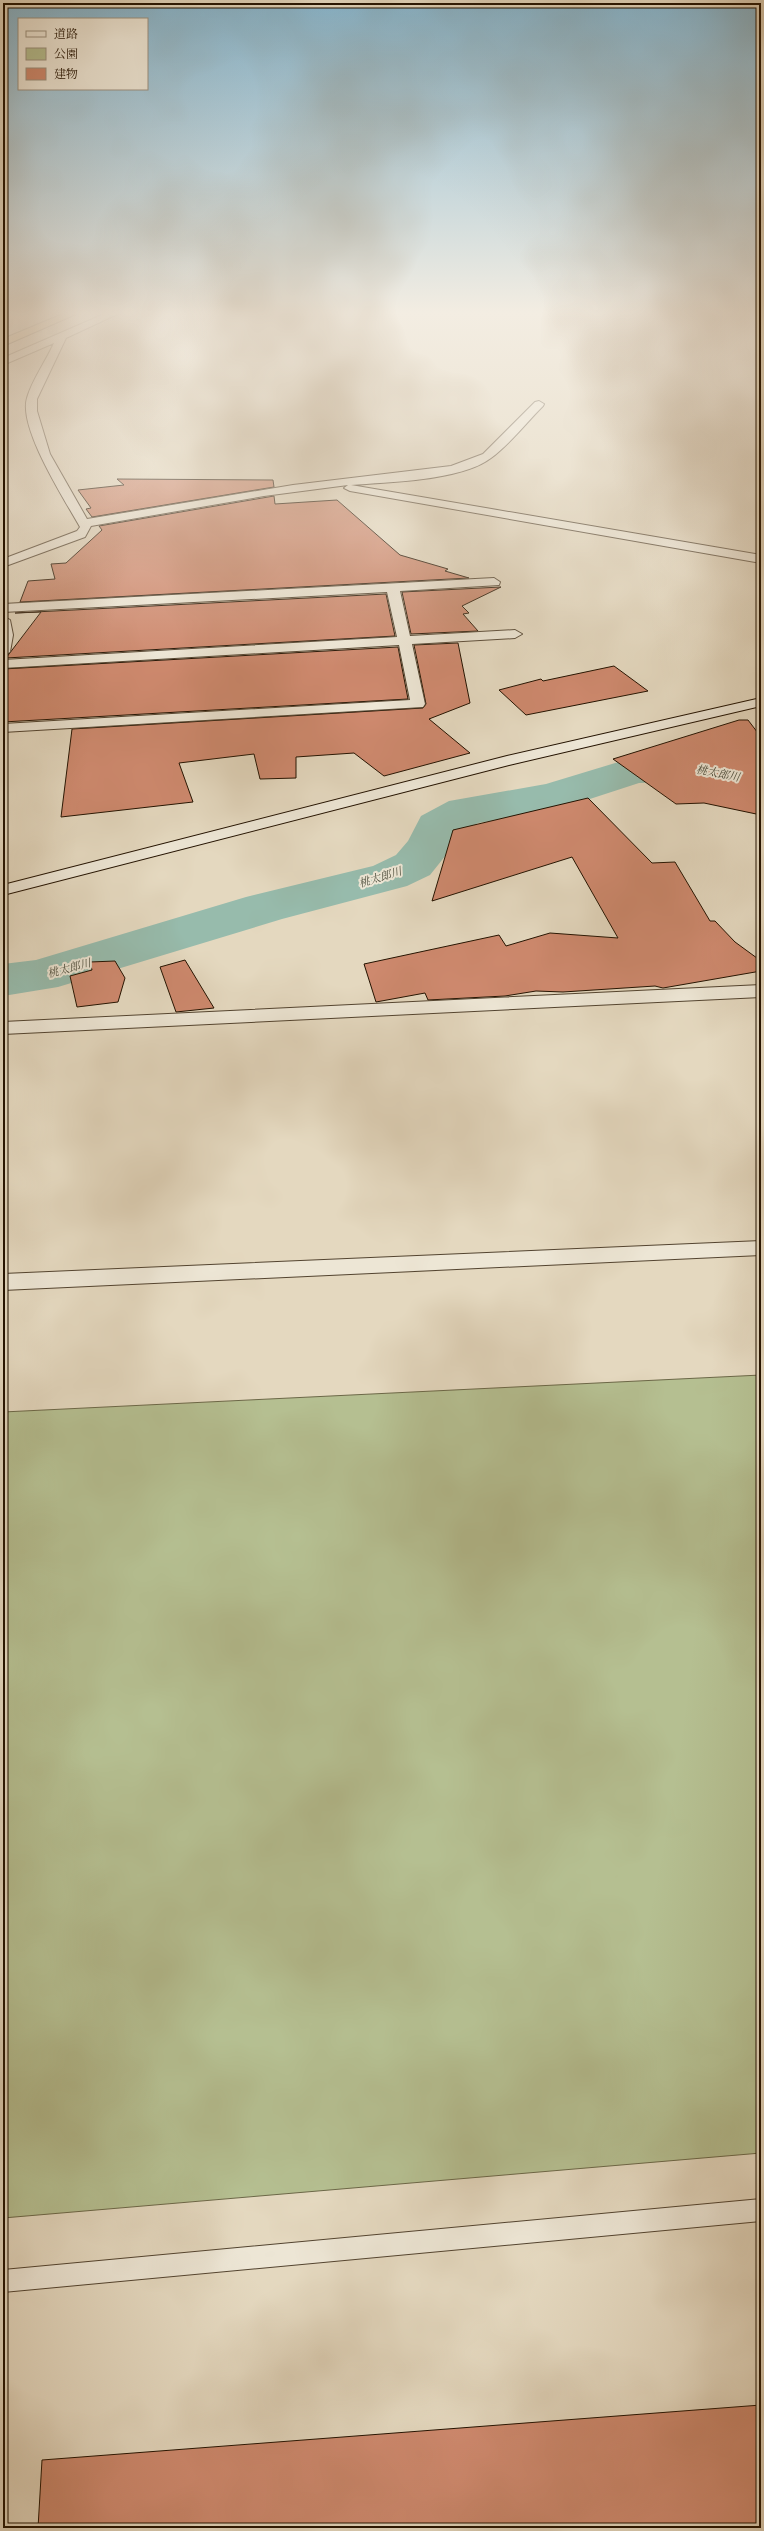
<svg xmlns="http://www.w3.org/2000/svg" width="764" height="2531" font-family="'IM FELL Great Primer','Noto Serif JP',serif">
  <rect width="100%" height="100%" fill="#e4d8bf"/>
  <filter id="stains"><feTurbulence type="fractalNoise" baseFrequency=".005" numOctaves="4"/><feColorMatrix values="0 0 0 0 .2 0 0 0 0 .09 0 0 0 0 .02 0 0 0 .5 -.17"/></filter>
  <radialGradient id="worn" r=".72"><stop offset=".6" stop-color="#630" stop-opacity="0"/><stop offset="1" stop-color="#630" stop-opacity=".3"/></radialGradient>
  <path fill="#b5bf91" stroke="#6c6848" d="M761,1375v778l-758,65v-806z"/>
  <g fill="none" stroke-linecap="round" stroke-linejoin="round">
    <path fill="#97bbac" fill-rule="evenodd" d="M694,755l67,13v28l-67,-15 -55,2 -86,28 -75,12 -20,11 -4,11 -24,30 -23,11 -125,33 -224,68 -55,9v-32l33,-4 210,-63 127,-31 23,-11 12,-14 13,-25 28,-15 97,-17 89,-27z"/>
  </g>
  <path fill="#ce896e" stroke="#231200" d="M117,479l156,1 1,7 -182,30 -6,-8 5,-1 -13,-18 46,-5z
    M274,496l1,8 62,-4 63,55 48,14 -3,2 24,7 -449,24 8,-21 27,-2 -4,-15 15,-1 36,-33 -3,-4z
    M501,587l-39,19 7,7 -6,1 15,17 -67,3 -9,-42z
    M386,594l9,42 -389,22 35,-46 -26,1z
    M458,643l12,60 -41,16 41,34 -86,23 -30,-23 -58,4v21l-36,1 -6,-25 -75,9 14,39 -132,15 11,-88 351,-21 3,-4 -12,-59z
    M398,647l10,52 -405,23v-53z
    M614,666l34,25 -122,24 -27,-25 42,-11 2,2z
    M739,720h9l13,17v78l-57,-12 -28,1 -63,-45z
    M588,798l64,65 23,-1 35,59h5l20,21 26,19v10l-98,17 -8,-2 -92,6 -27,-1 -31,5 -77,4 -3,-7 -49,9 -12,-38 135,-29 7,11 44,-13 68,5 -46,-81 -140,44 21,-71z
    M185,960l29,48 -38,4 -16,-45z
    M115,961l10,17 -7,24 -41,5 -7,-31 22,-6 -2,-8z
    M761,2405v123h-723l4,-68z"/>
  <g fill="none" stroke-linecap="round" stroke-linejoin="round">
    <path stroke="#c7baa2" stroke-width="10" stroke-dasharray="10 5" stroke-linecap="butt" d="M3,322l57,9"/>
    <g stroke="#534430" stroke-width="2">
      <path id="lane" d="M761,2199v22l-758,71v-22z"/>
    </g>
    <g stroke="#534430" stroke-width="2">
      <path id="street" d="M3,311h5l-5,4z
        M111,311h13l-58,27 -29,61v12l13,43 37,65 206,-34 158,-19 32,-12 52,-52 4,-1 5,3 -1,2c-17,17 -33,38 -52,52 -30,23 -103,24 -140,27l410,70v8l-411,-72 -6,-3 4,-3 -84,11 -173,30 -6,11 -82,30v-8l74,-28 3,-4c-15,-27 -62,-99 -53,-129 5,-18 19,-37 27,-55l-51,22v-7z
        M494,578l6,4 -1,3 -99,6 10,45 105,-6 7,4 -7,4 -103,6 13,60 -2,3 -420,25v-8l407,-24 -11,-55 -396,23v-8l394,-23 -10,-45 -384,20v-8z
        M3,616l7,4 3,15 -3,17 -7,4z
        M761,985v12l-758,37v-12z
        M761,1241v14l-758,35v-16z"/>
    </g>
    <g stroke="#231200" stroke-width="2">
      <path id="secondary" d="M761,698v8l-252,59 -506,130v-10l504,-129z"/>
    </g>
    <g stroke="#231200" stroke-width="2">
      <path id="highway" d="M70,311h13l-80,35v-7z"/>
    </g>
    <use href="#lane" fill="#ede6d5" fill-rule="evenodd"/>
    <use href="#street" fill="#ede6d5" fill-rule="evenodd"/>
    <use href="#secondary" fill="#ede6d5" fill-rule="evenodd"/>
    <use href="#highway" fill="#e2bc80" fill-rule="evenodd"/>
  </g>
  <linearGradient id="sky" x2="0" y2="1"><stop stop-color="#87b7d0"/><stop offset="0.47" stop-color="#f3ede2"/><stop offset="1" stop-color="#f3ede2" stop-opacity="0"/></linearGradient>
  <rect width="764" height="666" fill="url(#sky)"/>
  <g text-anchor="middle" stroke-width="4" stroke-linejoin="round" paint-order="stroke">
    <g font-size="11" font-style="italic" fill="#4c4d3c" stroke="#ede6d5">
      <text transform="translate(718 773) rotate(11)" y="4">桃太郎川</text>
      <text transform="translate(380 877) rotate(-17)" y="4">桃太郎川</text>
      <text transform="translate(69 968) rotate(-15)" y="4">桃太郎川</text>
    </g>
  </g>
  <rect width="764" height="2531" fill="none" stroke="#e4d8bf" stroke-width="16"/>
  <rect x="4" y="4" width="756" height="2523" fill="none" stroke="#231200" stroke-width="2"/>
  <rect x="8" y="8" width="748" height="2515" fill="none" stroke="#231200"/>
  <rect x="18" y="18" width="130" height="72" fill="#ede6d5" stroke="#9c9180"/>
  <rect x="26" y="31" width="20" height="6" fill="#ede6d5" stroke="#9c9180"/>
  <text x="54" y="38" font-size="12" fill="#231200">道路</text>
  <rect x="26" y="48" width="20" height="12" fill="#b5bf91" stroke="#9c9180"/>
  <text x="54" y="58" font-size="12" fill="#231200">公園</text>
  <rect x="26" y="68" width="20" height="12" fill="#ce896e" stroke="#9c9180"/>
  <text x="54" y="78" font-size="12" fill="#231200">建物</text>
  <rect width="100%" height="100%" filter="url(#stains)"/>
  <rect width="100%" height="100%" fill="url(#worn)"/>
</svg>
